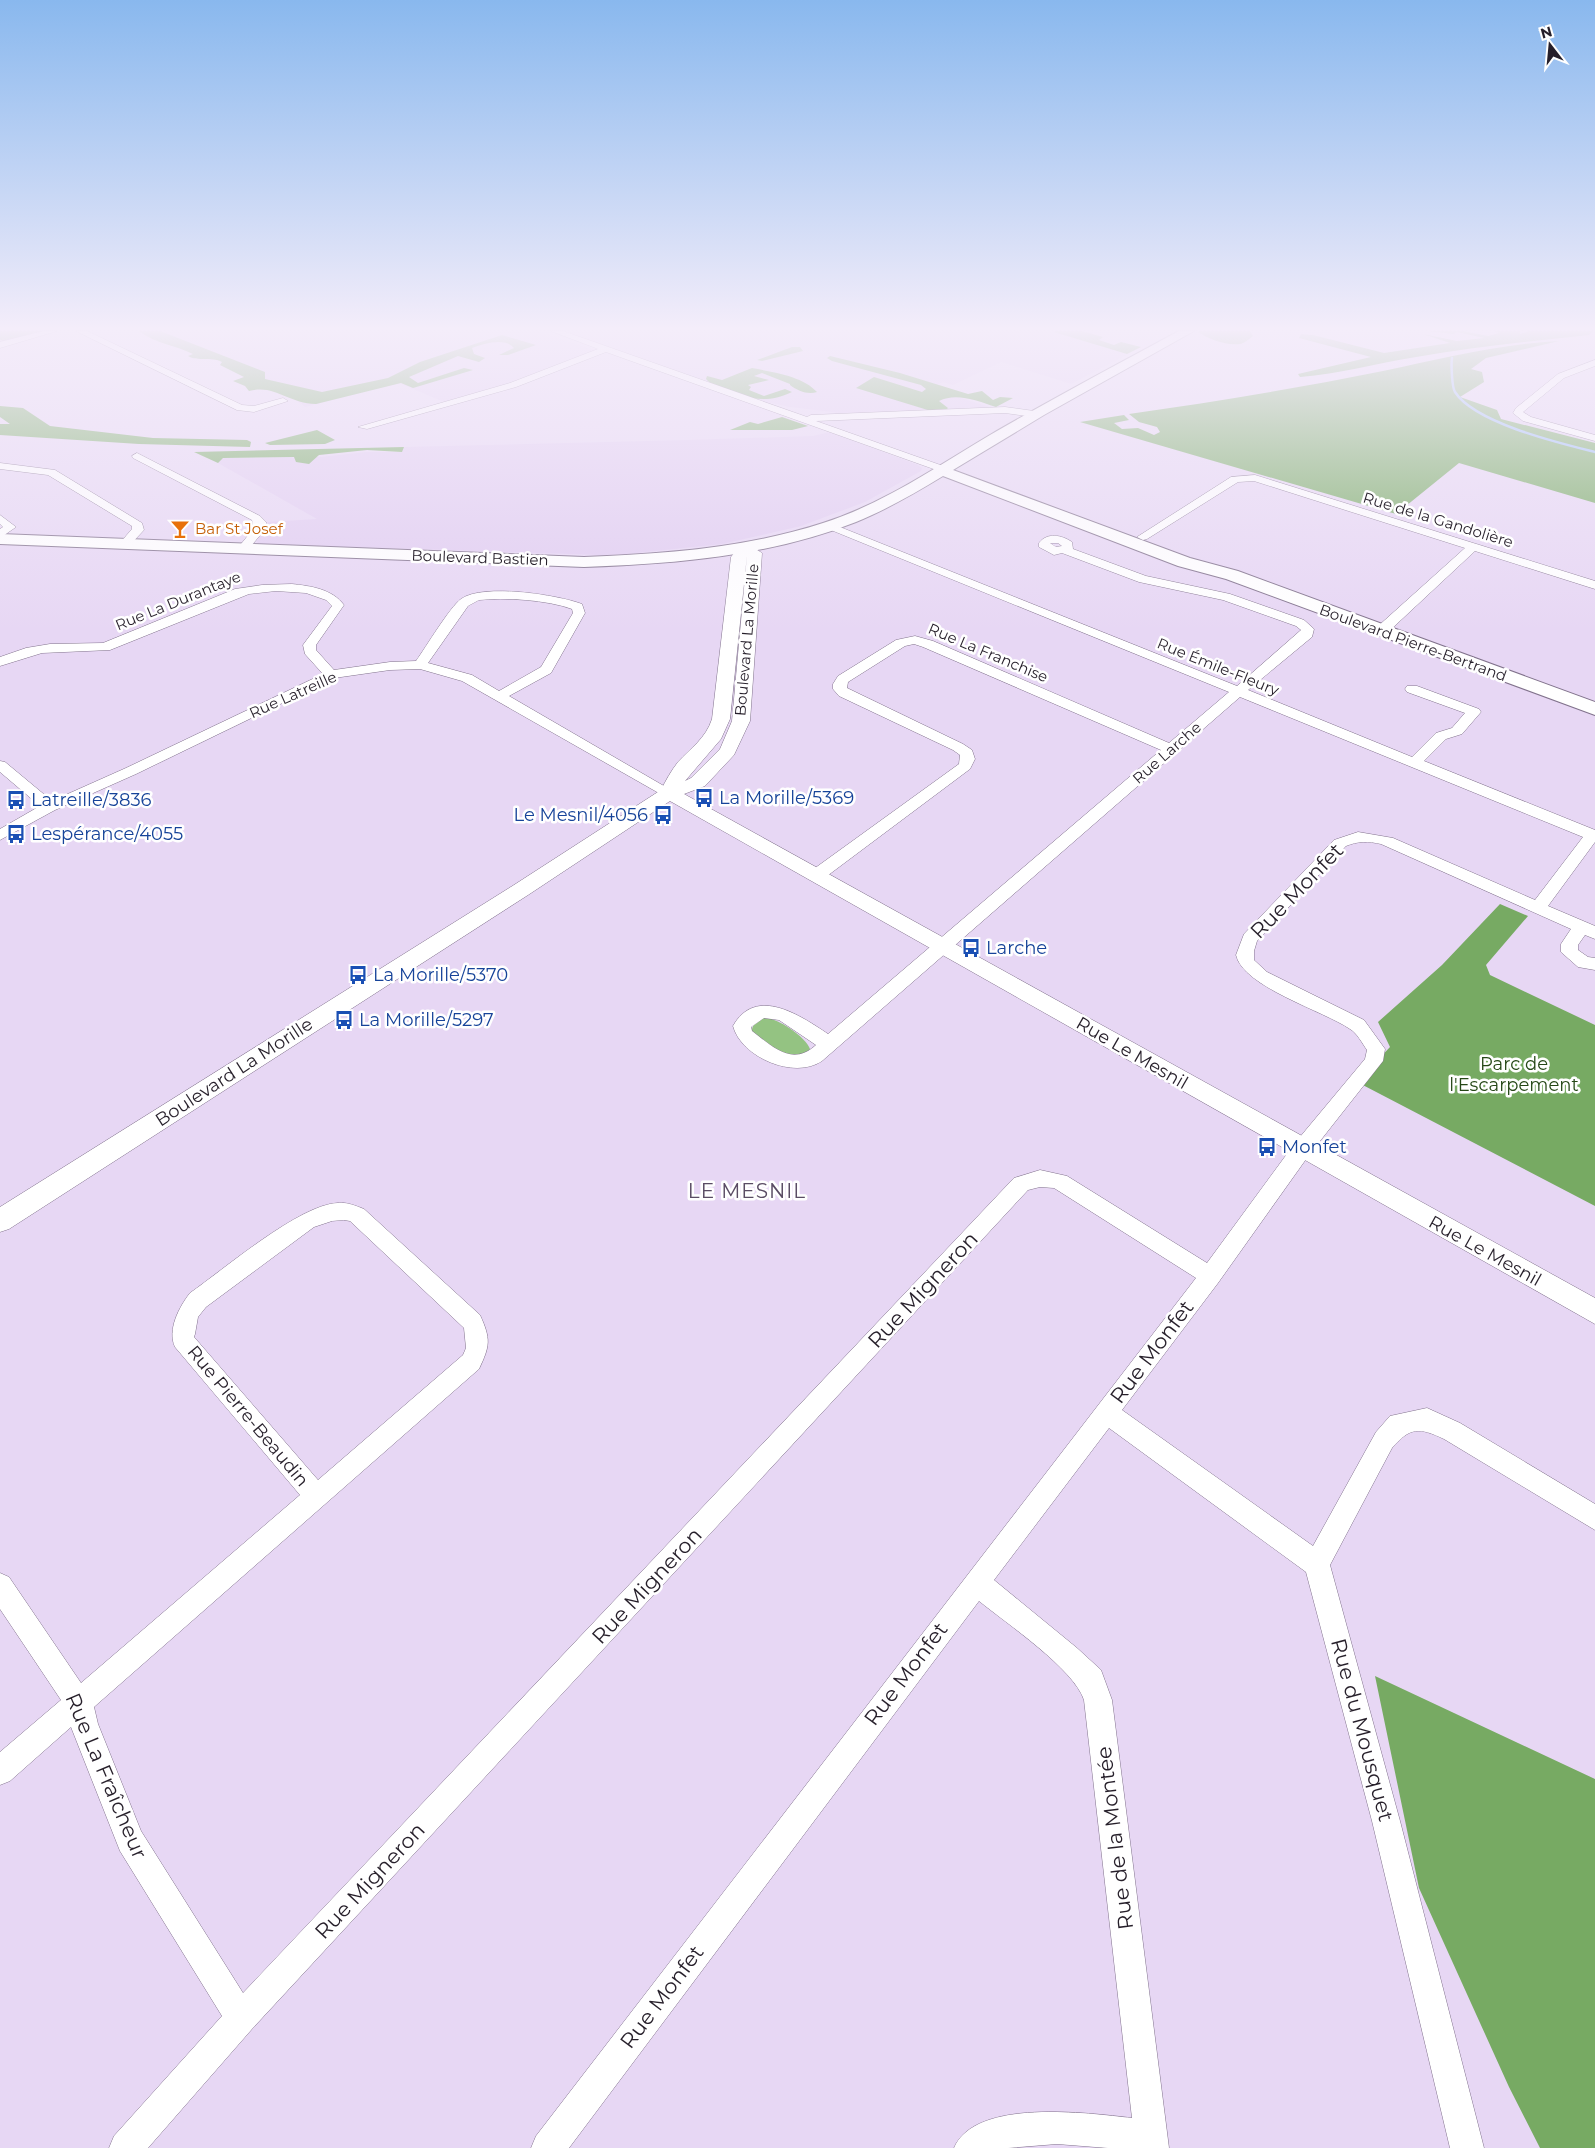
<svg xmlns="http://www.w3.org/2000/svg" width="1595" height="2148" font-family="Montserrat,sans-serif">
  <rect width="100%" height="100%" fill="#e7d7f4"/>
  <path fill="#e1cdf1" d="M152,331h385l56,19 1,3 -84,31 -66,18 -45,-19 -94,24 -19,-16z
    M558,331h518l-9,4 61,19 -57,30 -70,-22 -48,23 -10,-3 -13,6 59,19 -46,4 -102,2 -51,-6 -33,-7z
    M830,432l88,33 4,3 -1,3 -56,31 -64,24 -79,18 -96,10 -25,1 -342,-11 -3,-3 12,-19 49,-3 -99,-56 5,-5 98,-1 45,-5h36l2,-5 284,-7 125,-4z"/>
  <path fill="#94c382" d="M763,1018c12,-2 43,19 47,31 -16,18 -44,-7 -59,-17l2,-6z"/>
  <path fill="#77aa63" d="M0,331h44l-39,10 -5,-1z
    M139,331h21l105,41v7l57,13 66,-14 32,-16 82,-27 34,10 -28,10h-9l15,-7c-9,-11 -31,-4 -42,0l2,6 11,4 -6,4 -21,-6 -49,21 9,6 46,-15 9,2 -60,18 -12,-5 -85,21c-29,-1 -41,-20 -67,-13l-4,-5 -12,-5 11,-4 -24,-12 2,-3c-11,-6 -24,0 -34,-6l5,-2c-18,-9 -39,-11 -54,-23z
    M1056,331h26l21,6 -4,3 15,5 7,-3 20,5 -14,7 -73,-22z
    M1200,331h50l3,5c-4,3 -8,7 -13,8 -13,2 -32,-5 -42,-12z
    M1427,331h36l25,5 11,-3 -5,-2h26v3l9,-3h64l-4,4c-58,6 -116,12 -173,22 -39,6 -77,17 -116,20l-2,-3 73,-17 -72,-19 2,-4 12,1 71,18 66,-10 -27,-9 34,7 27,-3 -27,-6 -3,2z
    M1559,341l-73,17 -15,11 11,3 2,10 -24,15 37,13 4,9 94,24v60l-136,-40 -63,51 -316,-92 44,-7 5,5 -15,3 8,6 16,-1 16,7 6,-3 -3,-5 -18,-5 -10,-8c85,-12 170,-26 254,-43 58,-12 116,-27 176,-30z
    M792,347h8l3,4 -41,10 -5,-1z
    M830,356l70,17 68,21 14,-3 11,9 7,-3 13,1 -17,9c-18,-6 -40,-15 -57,-6l9,7 -4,4 -13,-1 -75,-23 18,-11 48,15 4,-3 -5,-4 -89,-24 -5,-3z
    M752,368c20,4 51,8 65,24 -9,3 -19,-1 -27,-7v-1l-28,-11 -8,3 15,4 -21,5 3,2 -2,3 15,6 21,-7 7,3c-32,15 -50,3 -81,-8l-5,-5 1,-3 15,4z
    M0,406l23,2 27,18 103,12 94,2 4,2 -1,5 -111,-3 -139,-9v-11h10l-10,-7z
    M782,417l26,9 -16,4h-62l20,-8 8,2z
    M317,430l18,10 -10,4 -55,1 -5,-2z
    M404,447l-2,5 -35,-2 -48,5 -10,9 -13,-2 -2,-5 -71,1 -5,5 -24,-11z
    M1500,904l28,12 -42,49 4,10 105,50v181l-238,-124 33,-35 -12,-25 64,-57z
    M1375,1676l220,103v369h-55l-31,-61 -90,-199z"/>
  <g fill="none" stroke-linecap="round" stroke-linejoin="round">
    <path stroke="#9bbef8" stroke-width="2.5" d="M1452,358c-1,6 0,30 3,34 20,31 104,51 140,60"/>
    <g stroke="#82738d" stroke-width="1">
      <path id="minor" d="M44,331h13l-57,17v-6z
        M76,331h11l155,74 12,1 29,-8 5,3 -34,11 -17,-2z
        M551,331h12l244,86 4,-2 194,-8 29,4 5,3 -5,3 -29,-4 -189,8 130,46 1,2 -5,3 -336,-120 -90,35 -149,42 -9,-2 152,-44 88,-34z
        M1595,360v6l-31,12 -41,34 8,5 64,18v6l-72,-20 -10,-8 3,-5 42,-34z
        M137,453l123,63 6,6v6l-19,23h-8l-2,-2 17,-21 -2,-8 -119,-62 -1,-2z
        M0,463l55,7 87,53 2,7 -15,16h-8l-2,-2 13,-15v-3l-84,-51 -48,-6z
        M1255,475l340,106v8l-120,-38 -89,83 -5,1 -6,-4 1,-3 89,-80 -211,-67 -16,1 -91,57 -4,1 -6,-3 94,-60z
        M0,515l16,12 -16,11v-9l3,-2 -3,-3z
        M830,523l407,163 64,-56 -5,-4 -73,-26 -84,-18 -77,-29 -8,2 -15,-8v-4c8,-11 23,-8 33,-1l1,7 73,27 84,18 74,26 10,9 -2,8 -64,53 164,67 24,-24 16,-5 13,-15 -58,-21 -2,-3 2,-3h10l62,23 2,3 -19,22 -16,5 -22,22 171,69v12l-47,64 47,20v13l-10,-4 -7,10v5l10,7 7,1v12l-17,-3 -17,-15v-8l10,-15 -190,-85c-13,-3 -23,-3 -35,2l-89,95 -3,10v9l13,12 97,48 21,29 -2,12 -74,94 -91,128 -96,127 191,136 63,-114 14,-16 37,-8 33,15 135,81v26l-151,-91c-25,-12 -34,-12 -52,9l-62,117 70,256 84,327h-34l-78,-327 -66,-249 -197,-144 -115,152 83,68 24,22 11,30 57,448h-61l-51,-4 -49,4h-54c21,-50 134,-35 178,-30l-48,-418c-10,-31 -78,-77 -105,-99l-410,547h-38l5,-12 660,-858 -142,-90 -14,-1 -12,3 -776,839 -104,119h-39l5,-12 108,-120 -102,-165 -49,-124 -61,54 -10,4v-33l61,-52 -61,-91v-36l9,4 72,106 219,-188 -125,-148c-8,-17 4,-40 15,-54 33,-23 110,-89 148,-90 9,-1 18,3 26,6l116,106c11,24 10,31 -1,54l-385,338 4,17 43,107 102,162 771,-815 26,-8 27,6 140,87 88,-120 70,-84 2,-9c-5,-7 -10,-17 -17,-21 -26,-18 -107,-42 -114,-74l8,-21 90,-94 24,-8 35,6 142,62 48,-63 -343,-140 -418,364c-28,19 -81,-4 -89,-35 23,-41 68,-10 95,8l333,-284 -238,-103 -9,-3 -9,2 -57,36 -1,6 116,56 9,6 3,9 -5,10 -147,110h-12l-2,-4 2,-4 148,-107 1,-9 -7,-5 -114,-54 -6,-7v-5l5,-8 58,-36 19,-4 18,5 236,102 60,-51 -403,-164 -2,-2zM1050,543h8l4,3 -6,1zM764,1018l15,2 37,25c-24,22 -43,2 -64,-14l-1,-4zM344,1220l6,1 114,107 2,20 -3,7 -145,125 -124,-143 1,-3 3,-17 8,-10 108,-80 18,-6z
        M292,584c19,2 40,5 52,21l-28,40v5l18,20 56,-8 26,-1c10,-14 34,-54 45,-62 22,-16 97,-4 121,5l3,9 -34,60 -42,23 167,97 -7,5 -5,-2 -202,-115 -42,-12 -30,1 -56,8 -198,96 -81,36 -55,30v-11l40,-23 -40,-34v-11l5,1 47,39 74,-33 197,-94 -18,-20 -2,-9 29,-39 -6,-6 -20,-7 -30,-2 -27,3 -139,56 -68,3 -42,13v-9l26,-9 24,-4 53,-1 132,-54 27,-4zM479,600c25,-3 69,0 93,9l1,4 -32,54 -42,24 -27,-16 -44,-12 40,-57z"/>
    </g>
    <g stroke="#82738d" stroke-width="1">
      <path id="tertiary" d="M746,543l16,10 -12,168 -16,34 -29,31 -21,8 911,504v26l-925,-523 -142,94 -519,334 -9,3v-25l514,-322 147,-95c5,-10 10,-19 17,-28 13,-14 28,-24 34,-43l19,-162 10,-13zM747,555l-15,166 -12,28 -29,29 -6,3 36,-42 9,-20z"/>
    </g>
    <g stroke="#82738d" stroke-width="2">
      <path id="secondary" d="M1179,331h15l-150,84 -91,55 237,88 48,13 357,131v13l-369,-136 -48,-13 -235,-90c-28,17 -57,34 -87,46 -86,34 -181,42 -272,45l-584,-23v-10l584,23c81,-3 162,-9 239,-34 60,-19 113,-56 167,-88 62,-36 126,-70 189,-104z"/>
    </g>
    <use href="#minor" fill="#fff" fill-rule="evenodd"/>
    <use href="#tertiary" fill="#fff" fill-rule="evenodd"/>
    <use href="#secondary" fill="#fff" fill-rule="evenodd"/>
  </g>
  <linearGradient id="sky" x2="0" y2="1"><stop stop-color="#89b8ee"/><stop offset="0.52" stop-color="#f4edfa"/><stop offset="1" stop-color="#f4edfa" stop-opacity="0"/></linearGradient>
  <rect width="1595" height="632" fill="url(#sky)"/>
  <defs>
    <g id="bar-bare" transform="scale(1.5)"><path d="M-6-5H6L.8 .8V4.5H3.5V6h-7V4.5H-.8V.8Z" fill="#e8710a" stroke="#fff" stroke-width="2.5" paint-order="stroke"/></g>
    <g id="bus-bare" transform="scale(1.5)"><path d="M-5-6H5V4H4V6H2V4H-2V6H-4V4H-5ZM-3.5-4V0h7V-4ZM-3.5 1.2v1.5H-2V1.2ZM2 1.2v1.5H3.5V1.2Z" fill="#1a4fb4" stroke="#fff" stroke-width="2.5" paint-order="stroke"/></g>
  </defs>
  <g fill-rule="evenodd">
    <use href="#bar-bare" x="180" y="529"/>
    <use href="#bus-bare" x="704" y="798"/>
    <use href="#bus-bare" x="16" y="800"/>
    <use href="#bus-bare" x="663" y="815"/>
    <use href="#bus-bare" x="16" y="834"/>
    <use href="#bus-bare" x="971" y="948"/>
    <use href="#bus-bare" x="358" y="975"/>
    <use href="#bus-bare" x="344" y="1020"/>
    <use href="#bus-bare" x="1267" y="1147"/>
  </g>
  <g text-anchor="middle" stroke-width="5" stroke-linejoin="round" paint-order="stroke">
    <g font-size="15" fill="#261f2a" stroke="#fff">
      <text transform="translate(1438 520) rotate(17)" y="5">Rue de la Gandolière</text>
      <text transform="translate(480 558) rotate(2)" y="5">Boulevard Bastien</text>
      <text transform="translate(178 601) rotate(-22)" y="5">Rue La Durantaye</text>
      <text transform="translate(747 640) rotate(-85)" y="5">Boulevard La Morille</text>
      <text transform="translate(1413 643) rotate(20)" y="5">Boulevard Pierre-Bertrand</text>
      <text transform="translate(988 653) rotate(23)" y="5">Rue La Franchise</text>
      <text transform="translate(1218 667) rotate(22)" y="5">Rue Émile-Fleury</text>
      <text transform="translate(293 695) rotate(-24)" y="5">Rue Latreille</text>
      <text transform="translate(1167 753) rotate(-41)" y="5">Rue Larche</text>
    </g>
    <g font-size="15" fill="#c56008" stroke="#fff" text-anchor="start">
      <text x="195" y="534">Bar St Josef</text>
    </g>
    <g font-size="18" fill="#164399" stroke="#fff" text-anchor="start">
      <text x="719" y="804">La Morille/5369</text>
      <text x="31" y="806">Latreille/3836</text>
      <text x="648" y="821" text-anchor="end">Le Mesnil/4056</text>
      <text x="31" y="840">Lespérance/4055</text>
      <text x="986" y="954">Larche</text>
      <text x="373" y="981">La Morille/5370</text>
      <text x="359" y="1026">La Morille/5297</text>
      <text x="1282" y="1153">Monfet</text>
    </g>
    <g font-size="18" fill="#261f2a" stroke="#fff">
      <text transform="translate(1132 1053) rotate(30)" y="6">Rue Le Mesnil</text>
      <text transform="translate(234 1072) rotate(-33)" y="6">Boulevard La Morille</text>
      <text transform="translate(1485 1251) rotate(29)" y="6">Rue Le Mesnil</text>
      <text transform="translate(248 1416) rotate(50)" y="6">Rue Pierre-Beaudin</text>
    </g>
    <g font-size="18" fill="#264817" stroke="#fff">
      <text x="1514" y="1070">Parc de<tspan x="1514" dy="21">l'Escarpement</tspan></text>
    </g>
    <g font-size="20" letter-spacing="1" fill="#5a4c64" stroke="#fff">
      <text x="747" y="1198">LE MESNIL</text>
    </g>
    <g font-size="21" fill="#261f2a" stroke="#fff">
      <text transform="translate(1297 891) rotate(-46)" y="7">Rue Monfet</text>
      <text transform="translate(923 1290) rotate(-47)" y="7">Rue Migneron</text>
      <text transform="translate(1152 1352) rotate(-53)" y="7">Rue Monfet</text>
      <text transform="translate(647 1586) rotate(-47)" y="7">Rue Migneron</text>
      <text transform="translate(906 1674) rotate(-53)" y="7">Rue Monfet</text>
      <text transform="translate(1362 1730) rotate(75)" y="7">Rue du Mousquet</text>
      <text transform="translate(106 1776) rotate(67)" y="7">Rue La Fraîcheur</text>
      <text transform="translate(1115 1838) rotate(-97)" y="7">Rue de la Montée</text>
      <text transform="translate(370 1881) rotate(-47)" y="7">Rue Migneron</text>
      <text transform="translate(662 1997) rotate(-53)" y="7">Rue Monfet</text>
    </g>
  </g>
  <g transform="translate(1550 45) rotate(344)" stroke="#ffffff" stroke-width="4" paint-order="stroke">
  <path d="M0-4L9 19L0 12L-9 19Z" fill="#261f2a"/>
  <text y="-8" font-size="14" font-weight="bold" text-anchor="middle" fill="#261f2a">N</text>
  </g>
</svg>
